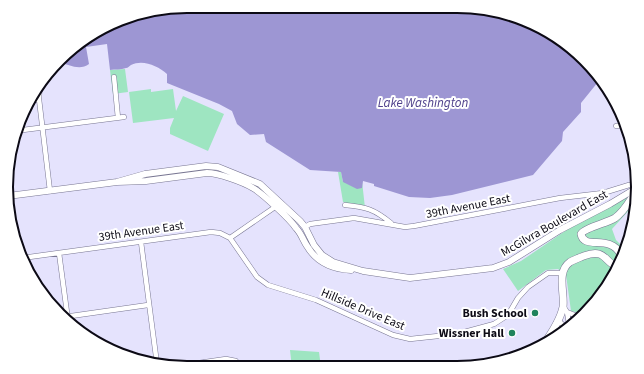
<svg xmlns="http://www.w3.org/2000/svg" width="644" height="374" font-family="'Source Sans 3',sans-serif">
  <rect width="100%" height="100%" fill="#e5e3fd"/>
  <path fill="#9ee5c1" d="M125,69l3,23 -15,2 -3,-24z
    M151,89v3l22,-3 3,22 7,-15 41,18 -16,37 -38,-17v-6l4,-10 -41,5 -4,-31z
    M338,172h3l2,10 19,-1 3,27 -22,-6z
    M635,194l-1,11 -22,24 4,11 8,8 -17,40 -27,25 -9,-2 -5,-36 -8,-6 -12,1 -28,21 -15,-22 18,-8 50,-34 59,-32z
    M290,350l29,2 2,15 -29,1z"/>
  <path fill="#9d96d3" d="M187,6h282l46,10 43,21 44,43 -4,2 -17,21v9l-18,20 -1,9 -29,34 -81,20 -22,3 -21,-1 -35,-11v-2l-11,-3 -1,7 -5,1 -14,-7 -2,-10 -31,-2 -44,-28 -2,-8 -14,1 -13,-11 -5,-13 -13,-7 -52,-21v-9c-9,-8 -24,-15 -36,-9 -2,1 -3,3 -5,3 -5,2 -11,1 -16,2l-3,-26 -21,3 3,17c-9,7 -20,1 -30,-2l18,-19 52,-27z"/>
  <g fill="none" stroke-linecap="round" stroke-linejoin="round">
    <g stroke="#787692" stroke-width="5.5">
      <path id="minor" d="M114,77l4,41
        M40,83l-1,16 11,92
        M30,101l9,-2
        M616,126l8,-1
        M15,131l109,-14
        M345,205c21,2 29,4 46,18
        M305,227l5,-3 44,-6 51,9 9,-1 146,-28 43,-5 26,-8h6
        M230,238l45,-31
        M141,242l16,122
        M59,253l9,67
        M22,258l189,-26 9,1 10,5 27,39 11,8 48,15 77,35 17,4 47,-5 37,-10 14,-9 10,-17 10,-11 20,-14h14
        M563,306l4,6 2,12
        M567,312l10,4
        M64,317l84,-12
        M556,323h5l4,4
        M171,367l55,-8 10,2 3,7"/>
    </g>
    <g stroke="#787692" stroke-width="7">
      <path id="tertiary" d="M117,182l28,-8 61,-8 12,1 42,17 40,37 5,6 9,18 8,10 11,7 30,9 47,7 83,-10 16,-6 51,-32 50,-26 25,-15
        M8,196l109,-14 29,-1 61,-8c11,0 36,9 46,15 9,5 37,31 43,40 5,5 7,12 11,18 10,17 25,23 44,24"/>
    </g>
    <g stroke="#787692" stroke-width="8">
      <path id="secondary" d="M621,255c-11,-22 -37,-4 -40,-21 3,-6 26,-11 34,-16 9,-6 14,-16 20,-25
        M543,345c8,-11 17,-24 20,-38 2,-14 -7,-35 7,-45 3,-2 7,-3 11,-5 6,-2 11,-5 18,-3 7,2 10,10 17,12"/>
    </g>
    <use href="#minor" stroke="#fff" stroke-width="4.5"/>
    <use href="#tertiary" stroke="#fff" stroke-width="6"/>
    <use href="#secondary" stroke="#fff" stroke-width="7"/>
  </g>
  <g fill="#20835c" stroke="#fff" stroke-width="1.5">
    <circle cx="535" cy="313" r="4"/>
    <circle cx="512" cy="333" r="4"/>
  </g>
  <g text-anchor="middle" stroke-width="4" stroke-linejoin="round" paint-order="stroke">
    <g font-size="12" fill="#0c0a15" stroke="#fff">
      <text transform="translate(468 206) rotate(-11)" y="4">39th Avenue East</text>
      <text transform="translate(554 223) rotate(-30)" y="4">McGilvra Boulevard East</text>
      <text transform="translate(141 231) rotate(-8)" y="4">39th Avenue East</text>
      <text transform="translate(363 309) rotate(23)" y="4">Hillside Drive East</text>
    </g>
    <g font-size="12" font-weight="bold" fill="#0c0a15" stroke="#fff" text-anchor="end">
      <text x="527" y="317">Bush School</text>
      <text x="504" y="337">Wissner Hall</text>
    </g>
    <g font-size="13" font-style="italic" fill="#50428c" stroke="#fff">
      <text x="423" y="107">Lake Washington</text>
    </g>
  </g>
  <path d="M0 0H644V374H0ZM187 13H457A174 174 0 0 1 631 187V187A174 174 0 0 1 457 361H187A174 174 0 0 1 13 187V187A174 174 0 0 1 187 13Z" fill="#fff" fill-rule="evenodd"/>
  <path fill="none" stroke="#0c0a15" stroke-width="2" d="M187 13H457A174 174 0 0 1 631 187V187A174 174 0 0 1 457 361H187A174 174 0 0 1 13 187V187A174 174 0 0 1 187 13Z"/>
</svg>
